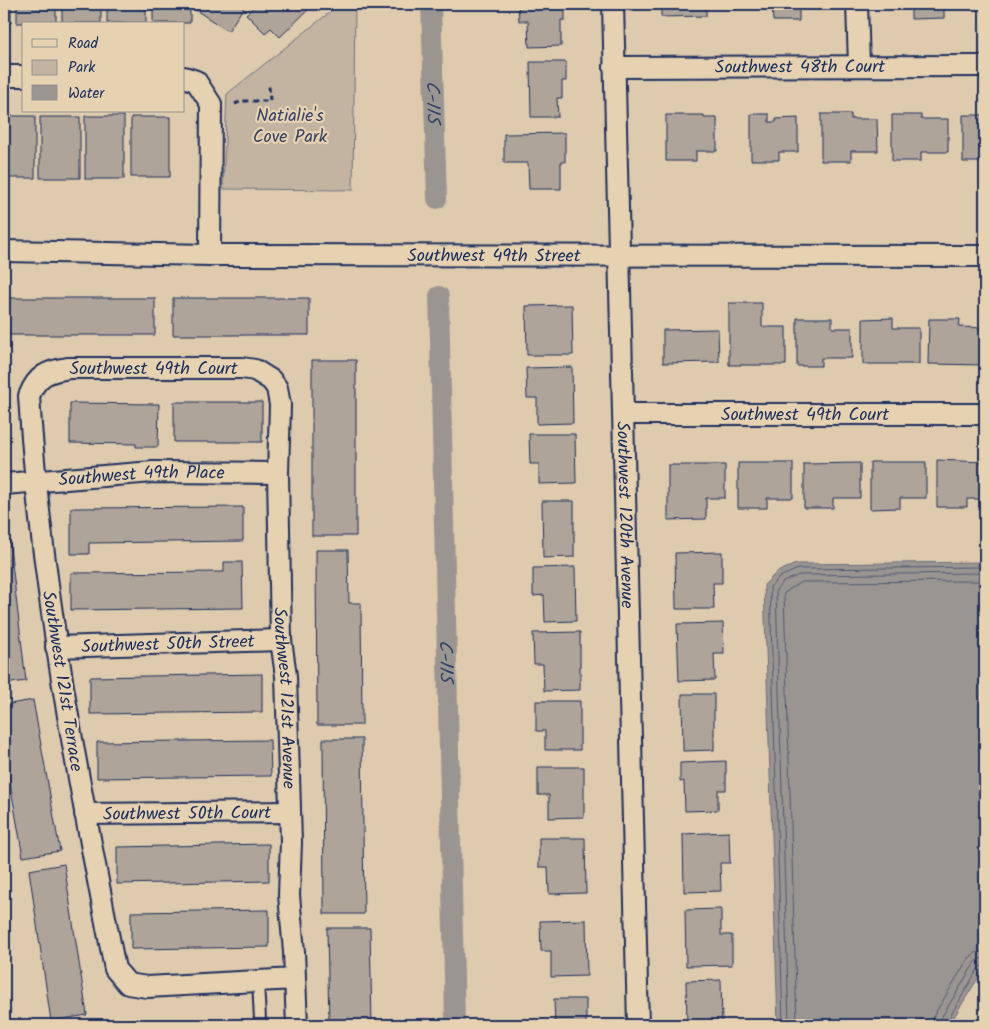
<svg xmlns="http://www.w3.org/2000/svg" width="989" height="1029" font-family="Kalam,sans-serif">
  <rect width="100%" height="100%" fill="#decbad"/>
  <filter id="ink" filterUnits="userSpaceOnUse"><feTurbulence type="fractalNoise" baseFrequency=".02" numOctaves="2"/><feDisplacementMap in="SourceGraphic" scale="10" xChannelSelector="R" yChannelSelector="G"/><feConvolveMatrix kernelMatrix="1 2 1 2 8 2 1 2 1" color-interpolation-filters="sRGB"/></filter>
  <g filter="url(#ink)">
    <path fill="#c2b4a1" stroke="#6e7280" d="M340,4h15l-2,186 -130,-1 4,-95z"/>
    <path fill="#9b9592" stroke="#686c7d" d="M985,562v405l-36,58h-171l-14,-440 13,-13 19,-8z
      M230,1020l1,5h-45v-2z"/>
    <g fill="none" stroke-linecap="round" stroke-linejoin="round">
      <path stroke="#4e5873" stroke-width="1" d="M783,1025l-13,-438 10,-10 18,-8 187,-2
        M789,1025l-13,-435 7,-8 16,-7 186,-2
        M797,1025l-13,-432 17,-11 184,-1
        M931,1025l3,-10 34,-56 7,-6 10,-2
        M939,1025l2,-7 33,-54 5,-5 6,-1
        M945,1025l34,-58 6,-2"/>
      <g stroke="#9b9592" stroke-width="20">
        <path id="s1" d="M431,4l6,195"/>
        <path id="s2" d="M439,296l16,729"/>
      </g>
    </g>
    <path fill="#aea499" stroke="#1b2f5e" d="M4,4h7v19h-7z
      M17,4h39v19h-39z
      M62,4h39v19h-39z
      M107,4h39v19h-39z
      M153,4h37v19h-37z
      M198,4h48l-18,27 -34,-22z
      M257,4h57l-34,33 -9,-9 -6,5 -19,-19z
      M518,4h47v16h-4v26l-32,1 -1,-26h-9z
      M661,4h45v12l-45,1z
      M772,4h27v17h-26z
      M911,4h33v14l-33,1z
      M530,62h36v19h-4v17h-5l1,19h-27z
      M751,114h18v8h7v-3l22,-1v34h-19v8h-28z
      M821,114h30v5h26l1,32h-27v10h-30z
      M666,115h38v3h13v33h-21v10h-30z
      M892,115h29v4h27v33h-27v9h-29z
      M963,115h22v47h-22z
      M4,116h31v62h-31z
      M85,116h39v63h-39z
      M40,117h40v61h-40z
      M131,117h39v60h-39z
      M565,133v29h-4v27h-32l-1,-26h-24v-29z
      M4,298h151v37h-151z
      M173,298h136v37h-136z
      M729,303h33v24h24v38h-57z
      M572,305l1,50h-46l-1,-49z
      M797,318h35v10h20v30h-31v8h-24z
      M893,318v10h26v36h-56v-45z
      M929,319h31l-1,8 26,1v37l-57,-1z
      M718,329l1,33 -56,1v-33z
      M312,360h44v176h-44z
      M572,367l1,56 -36,1v-26h-10l-1,-30z
      M174,402h88v40h-88z
      M70,403l89,1 -1,43h-22v-3l-66,-1z
      M529,434h46l1,49 -37,1v-20h-9z
      M937,460l48,2v37h-18v8h-30z
      M870,462h56v36h-26v10l-30,1z
      M738,463h55v35h-26v10h-29z
      M860,463v35h-27v10h-29v-44z
      M668,465h57v33h-19v21l-38,1z
      M542,501h32v56l-31,1z
      M243,507v34l-154,2v11h-18v-46z
      M4,513h2l20,168 -22,3z
      M316,550h32l1,53h12l1,122h-45z
      M722,552v31h-9l1,26h-38l-1,-56z
      M224,562h18l1,46 -172,2v-37l153,-1z
      M575,567l1,54 -31,1 -1,-27 -11,1v-28z
      M723,623l1,31h-10l1,26 -36,1 -2,-57z
      M580,632v58l-36,1 -1,-27h-9l-1,-31z
      M262,674v38l-172,2v-37z
      M682,694h32v56l-31,1z
      M33,700l27,151 -37,6 -19,-108v-44z
      M536,701h44v49h-35v-19h-9z
      M323,739h39l2,175h-40z
      M270,740l1,36 -174,2v-36z
      M726,761v29h-8v20l-33,1 -1,-30 -4,1v-19z
      M538,767h46v50l-35,1v-23h-11z
      M729,832l1,31h-10l1,28 -37,1 -1,-58z
      M539,838h46l1,55 -37,1 -1,-27h-9z
      M269,844v37l-152,3v-37z
      M64,864l23,151 -36,6 -22,-151z
      M721,909v26h11v30l-46,1 -1,-56z
      M269,910v37l-138,2v-37z
      M586,920l1,56 -36,1v-26h-10l-1,-30z
      M327,928h43l2,97h-43z
      M721,980l1,45h-35l-1,-44z
      M554,999h32v26h-31z
      M266,1019l1,6h-21v-4z"/>
    <g fill="none" stroke-linecap="round" stroke-linejoin="round">
      <g stroke="#1b2f5e" stroke-width="14">
        <path id="lane" d="M258,981l2,39"/>
      </g>
      <g stroke="#1b2f5e" stroke-width="24">
        <g id="street">
          <path id="s3" d="M613,4l25,1021"/>
          <path d="M857,4l2,61"/>
          <path id="s4" d="M614,67l371,-1"/>
          <path d="M4,76h20"/>
          <path d="M184,77l12,4 15,23 -1,151"/>
          <path id="s5" d="M4,251l206,4 775,1"/>
          <path id="s6" d="M624,414h361"/>
          <path id="s7" d="M4,484l149,-12 125,1"/>
          <path id="s8" d="M56,647l225,-7"/>
          <path id="s9" d="M85,814l205,-2"/>
          <path id="s10" d="M295,979l-148,8 -19,-3 -13,-15c-37,-190 -74,-380 -86,-573 8,-21 19,-25 40,-28h173l13,2 16,10 6,8 3,17 -2,68 3,167 5,36 5,166 -2,53 5,57 3,73"/>
        </g>
      </g>
      <path stroke="#1b2f5e" stroke-width="3" stroke-dasharray="5 4" stroke-linecap="butt" d="M235,104l7,-3h28l-1,-15"/>
      <use href="#lane" stroke="#e6d2b0" stroke-width="10"/>
      <use href="#street" stroke="#e6d2b0" stroke-width="20"/>
    </g>
  </g>
  <g text-anchor="middle" stroke-width="4.5" stroke-linejoin="round" paint-order="stroke">
    <g font-size="18" fill="#1b2f5e" stroke="#e6d2b0">
      <text dy="6" stroke="none"><textPath href="#s4" startOffset="186">Southwest 48th Court</textPath></text>
      <text dy="6" stroke="none"><textPath href="#s5" startOffset="490">Southwest 49th Street</textPath></text>
      <text dy="6" stroke="none"><textPath href="#s10" startOffset="904">Southwest 49th Court</textPath></text>
      <text dy="6" stroke="none"><textPath href="#s6" startOffset="181">Southwest 49th Court</textPath></text>
      <text dy="6" stroke="none"><textPath href="#s7" startOffset="138">Southwest 49th Place</textPath></text>
      <text dy="6" stroke="none"><textPath href="#s3" startOffset="511">Southwest 120th Avenue</textPath></text>
      <text dy="6" stroke="none"><textPath href="#s8" startOffset="112">Southwest 50th Street</textPath></text>
      <text transform="translate(63 681) rotate(81)" y="6">Southwest 121st Terrace</text>
      <text dy="6" stroke="none"><textPath href="#s10" startOffset="1345">Southwest 121st Avenue</textPath></text>
      <text dy="6" stroke="none"><textPath href="#s9" startOffset="102">Southwest 50th Court</textPath></text>
    </g>
    <g font-size="18" fill="#344368" stroke="#e6d2b0">
      <text x="290" y="121">Natialie's<tspan x="290" dy="21">Cove Park</tspan></text>
    </g>
    <g font-size="19" font-style="italic" fill="#354368" stroke="#e6d2b0">
      <text dy="7" stroke="none"><textPath href="#s1" startOffset="98">C-11S</textPath></text>
      <text dy="7" stroke="none"><textPath href="#s2" startOffset="365">C-11S</textPath></text>
    </g>
  </g>
  <rect width="989" height="1029" fill="none" stroke="#e6d2b0" stroke-width="20"/>
  <rect x="10" y="10" width="969" height="1009" fill="none" stroke="#1b2f5e" stroke-width="2" filter="url(#ink)"/>
  <rect x="22" y="22" width="162" height="90" fill="#e6d2b0" stroke="#95918f"/>
  <rect x="32" y="39" width="25" height="8" fill="#e6d2b0" stroke="#95918f"/>
  <text x="68" y="48" font-size="15" fill="#1b2f5e">Road</text>
  <rect x="32" y="60" width="25" height="15" fill="#c2b4a1" stroke="#95918f"/>
  <text x="68" y="72" font-size="15" fill="#1b2f5e">Park</text>
  <rect x="32" y="85" width="25" height="15" fill="#9b9592" stroke="#95918f"/>
  <text x="68" y="98" font-size="15" fill="#1b2f5e">Water</text>
</svg>
